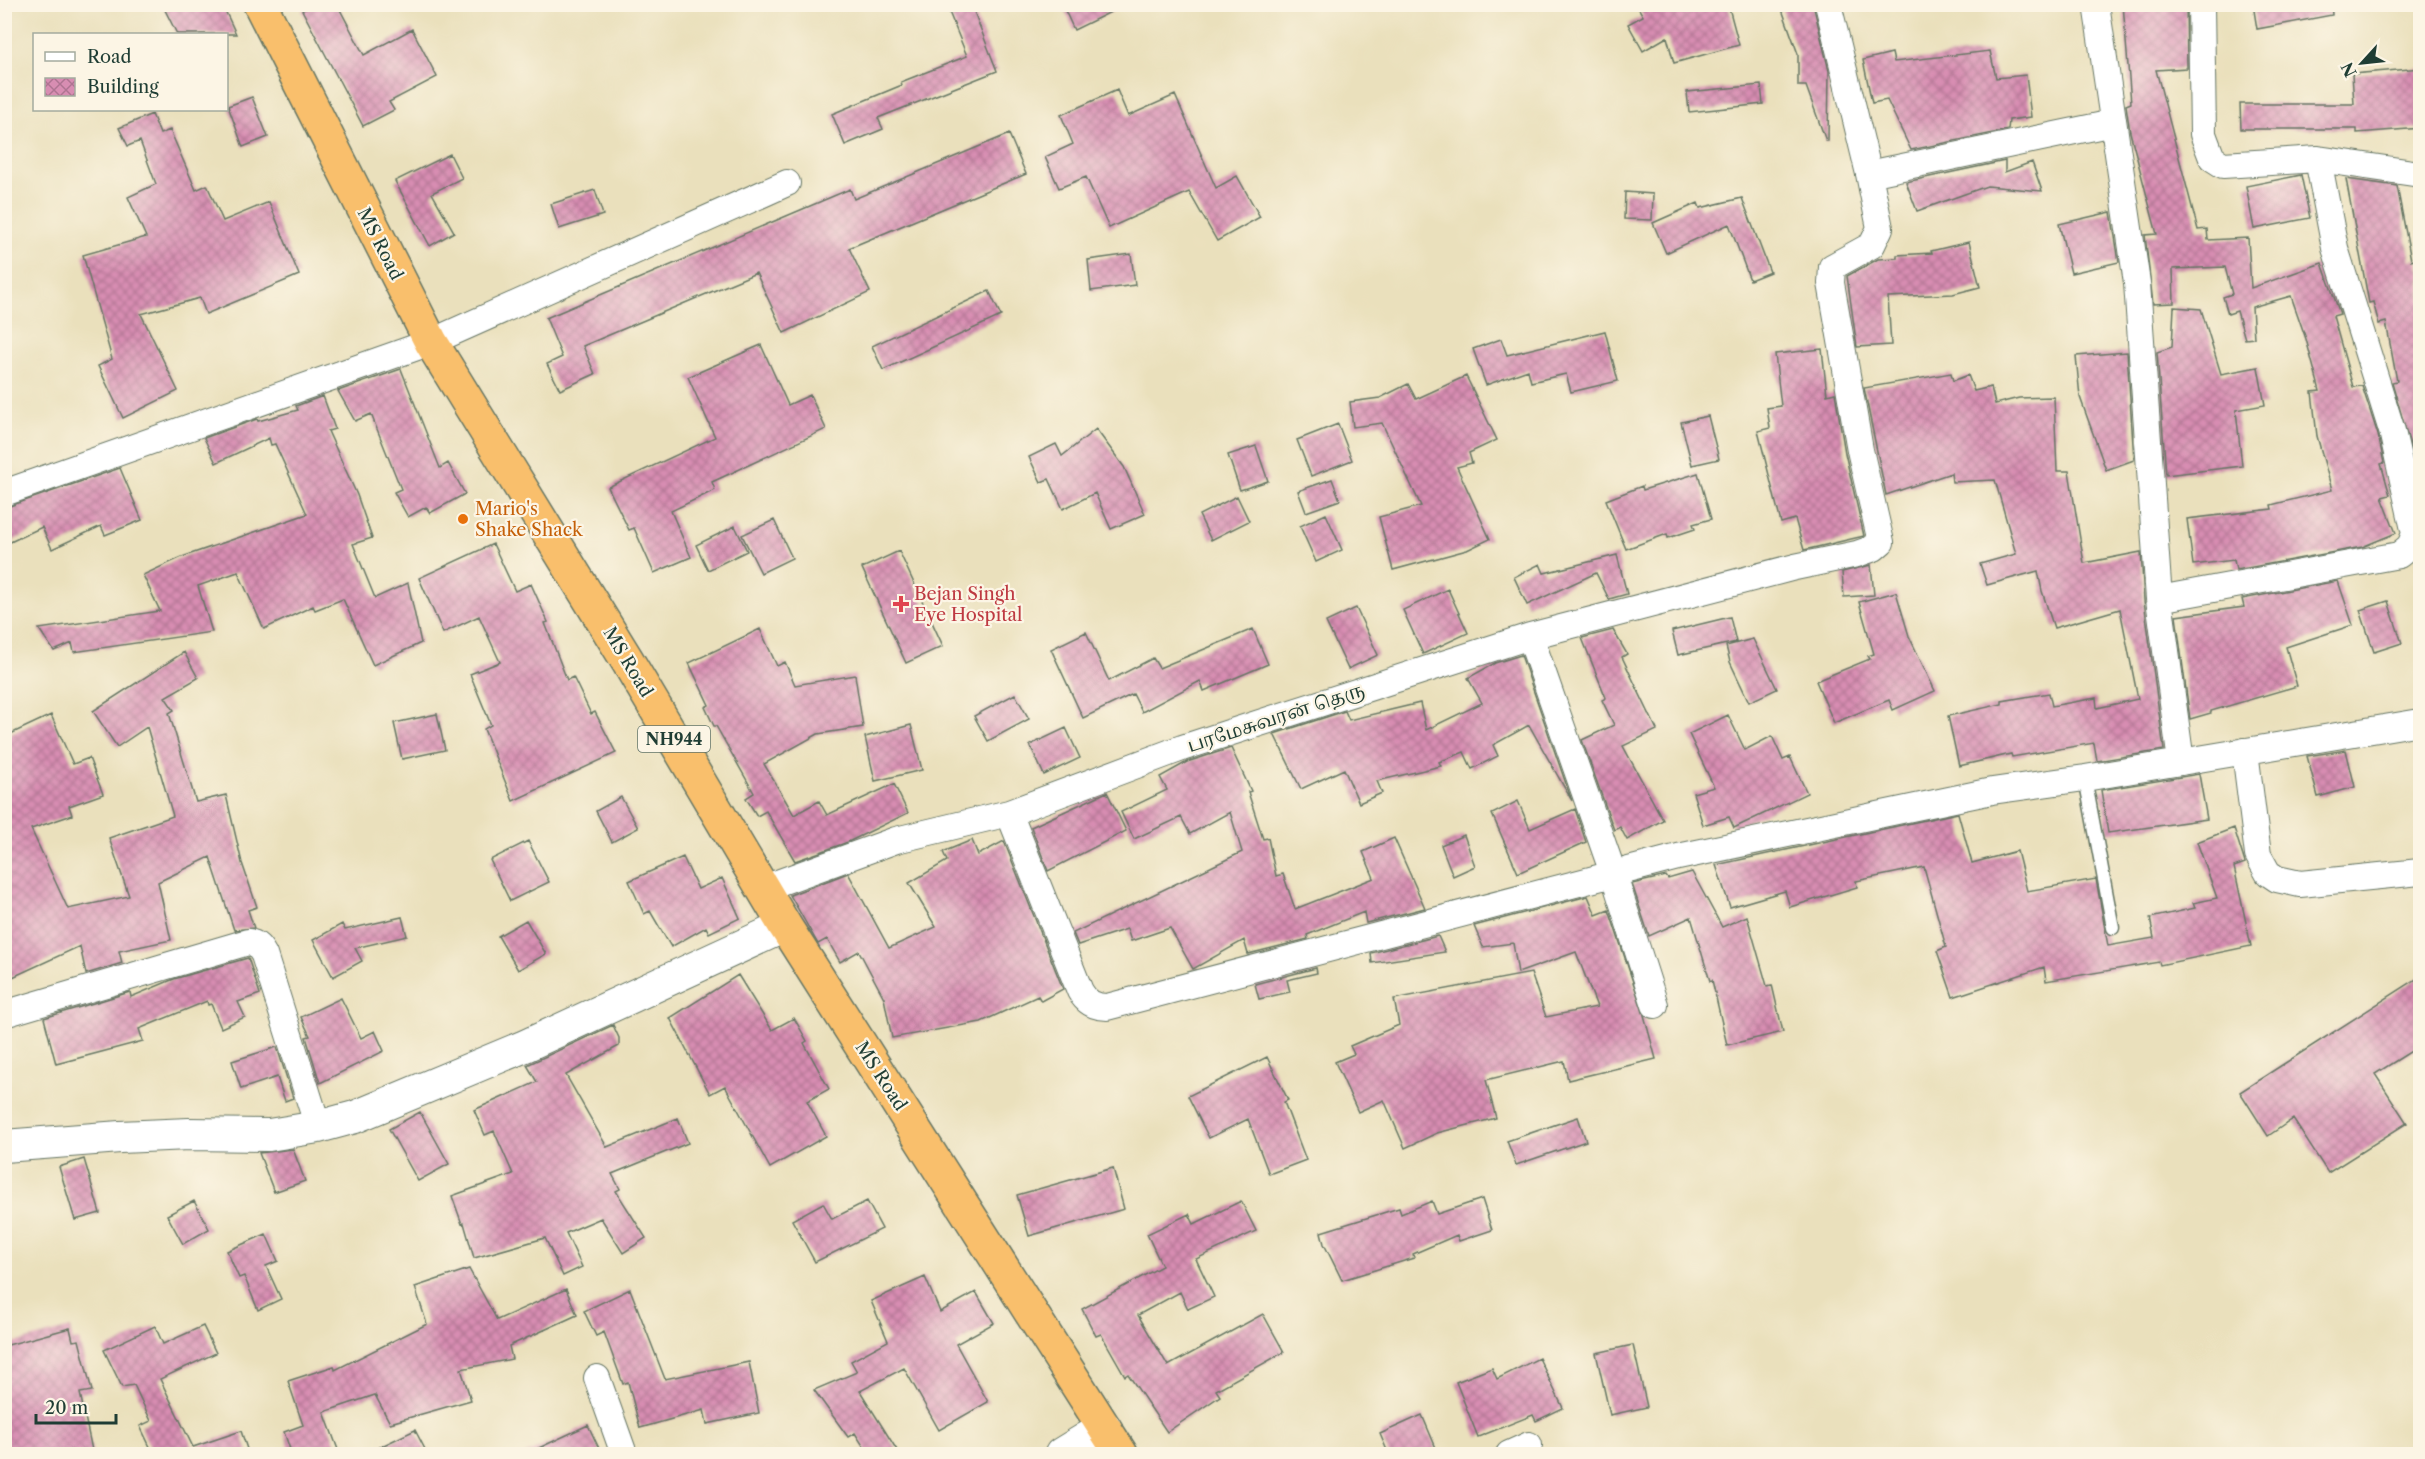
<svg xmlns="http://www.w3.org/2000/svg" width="2425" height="1459" font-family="'Libre Caslon Text','Noto Serif Tamil',serif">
  <defs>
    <pattern id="building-cross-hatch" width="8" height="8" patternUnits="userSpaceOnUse" patternTransform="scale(1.5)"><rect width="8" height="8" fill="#d88db2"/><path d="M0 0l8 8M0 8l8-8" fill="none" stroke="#af7492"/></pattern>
  </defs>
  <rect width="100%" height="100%" fill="#fcf5e5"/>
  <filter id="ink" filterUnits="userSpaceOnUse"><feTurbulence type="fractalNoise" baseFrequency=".0167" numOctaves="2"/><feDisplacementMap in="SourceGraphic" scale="12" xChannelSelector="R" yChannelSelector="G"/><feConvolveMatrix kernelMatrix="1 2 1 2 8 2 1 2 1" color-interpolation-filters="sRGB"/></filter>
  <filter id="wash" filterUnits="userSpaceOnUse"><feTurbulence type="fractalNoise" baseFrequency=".008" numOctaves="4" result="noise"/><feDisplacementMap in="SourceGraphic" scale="24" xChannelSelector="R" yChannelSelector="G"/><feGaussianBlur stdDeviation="1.35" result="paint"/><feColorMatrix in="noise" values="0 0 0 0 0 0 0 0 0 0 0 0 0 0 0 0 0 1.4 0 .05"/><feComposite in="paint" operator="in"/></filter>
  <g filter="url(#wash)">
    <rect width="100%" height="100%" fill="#eae0bc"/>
    <g id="blocks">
      <path fill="url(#building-cross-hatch)" d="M162,4h60l14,30h-59z
        M318,4h19l27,51 48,-26 25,48 -48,25 5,8 -31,16 -61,-116z
        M971,4l26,67 -119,47 5,11 -38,16 -13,-31 70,-29 -1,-3 66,-26 -18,-44z
        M1062,4h65l-53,26z
        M1636,4h92l11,41 -65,18 -7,-26 -24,14 -15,-27 15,-8z
        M1780,4h33l16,67 -1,70h-2l-20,-55h-8v-32z
        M2123,4h63l1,64 -31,2 42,160 9,-1 1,11 40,-2 3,50 71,-25 18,51 -7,2 20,71 9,-1 16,49 6,28 -3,1 9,31 -8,2 14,36 -34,14 -126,23 -2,-10 -41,5 -6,-46 85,-10 -1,-4 61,-15 -15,-54 -5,-44 8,-1 -14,-52 -15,-43 -39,11 2,31 -9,1 -8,-28 -9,3 -5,-17 9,-3 -7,-27 -52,2 1,34 -21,1 -8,-69 12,-1 -27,-102 -4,-27 5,-2z
        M2253,4h78l1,11 -75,14z
        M1990,51l6,27 30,-3 5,42 -22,3 -1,10 -97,20 -24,-50 -15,3 -9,-43 29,-7 2,9z
        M2421,68v60l-64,5v-4h-116l-1,-25h114l-2,-30z
        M1761,85l2,19 -74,8 -2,-20z
        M1117,90l11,26 47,-21 41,93 21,-12 23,41 -43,24 -28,-49 -80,36 -23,-51 -27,11 -14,-31 28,-13 -12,-29z
        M252,97l16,40 -25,10 -15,-41z
        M152,114l8,20 10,-4 26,60 11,-5 16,36 46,-19 30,73 -93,39 -6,-16 -59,16 37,77 -55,27 -25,-52 14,-7 -29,-104 63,-18 -18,-40 28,-13 -16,-43 -12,5 -9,-18z
        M1009,134l17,40 -177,74 21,44 -86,41 -28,-60 -173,73 12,28 -35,16 -13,-26 15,-7 -16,-39 304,-129 4,10z
        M450,154l12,24 -30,15 22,39 -24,14 -35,-65z
        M2005,161v11l27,-10 10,29 -55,-5 -70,25 -11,-29z
        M2301,175l9,43 -56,11 -8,-43z
        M2346,179l51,7 14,74 6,-2 4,13v178l-9,3 -20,-70 5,-1 -11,-59 -7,2 -6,-22 -4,1z
        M595,190l8,25 -44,14 -8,-25z
        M1625,192l28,2 -1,26 -28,-1z
        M1742,198l28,74 -20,8 -21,-56 -63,29 -13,-30 45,-20 2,5z
        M2111,212l8,50 -48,11 -12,-49z
        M1969,242l11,45 -27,7 -65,3 3,48 -34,2 -10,-71 31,-17 19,-1v-3l35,-2 -1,-2z
        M1131,254l4,31 -44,6 -3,-31z
        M989,291l12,25 -118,54 -11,-24z
        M2174,307l27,2 20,65 37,-7 7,38 -29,5 6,56 -76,9 -9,-123 15,-5z
        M1605,331l13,50 -47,11 -5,-18 -35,8 -3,-12 -42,15 -13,-36 28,-10 6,16z
        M761,345l27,60 22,-10 16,34 -114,53 3,8 -44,21 20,46 -37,16 -20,-45 -5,2 -21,-43 107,-50 -27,-60z
        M1822,349l5,46 8,-2 10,60 19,83 -60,14 -9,-31 -14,4 -23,-92 12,-3 -3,-20 14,-2 -6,-52z
        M2127,352l7,108 -28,10 -26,-73 -4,-41z
        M401,369l39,99 8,-5 17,31 -35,19 -4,-6 -18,10 -14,-25 7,-3 -30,-75 -16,7 -17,-30z
        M1951,373l2,8 15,-6 6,16 17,-4 4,17 24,-6 35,-1 3,74h12l15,92 57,-11 3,49 20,149 -67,11 -3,-18 -82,14 -1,-3 -52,12 -11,-50 54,-12v-3l47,-8 3,13 44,-8 1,10 41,-9 -18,-90 -66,19 -12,-37 -4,-20 -51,14 -7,-21 36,-10 -21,-74 -43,2 -1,-9 -65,22 -22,-107z
        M1466,376l31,64 -28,13 3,10 -15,4 33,72 -23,11 -74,20 -14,-53 42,-11 -39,-83 -29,4 -3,-25 30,-4 28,-14 8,15z
        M323,396l12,33 -7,2 29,64 15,43 -19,6 22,54 33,-15 13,60 -48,22 -30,-66 -28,11 -2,-4 -49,23 -26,-57 -40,14 14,46 -138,20 -2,-9 -18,8 -15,-22 121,-18 -17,-36 39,-18 125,-43 -32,-70 -4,1 -2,-7 -53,25 -12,-25 53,-19 1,2 40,-11 -2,-4z
        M1708,416l11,43 -27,6 -11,-43z
        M1338,424l14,36 -41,16 -14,-36z
        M1096,429l28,38 21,47 -34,15 -16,-36 -32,16 -14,-30 -8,3 -12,-25 27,-13 6,12z
        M1256,446l12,35 -28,9 -12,-35z
        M120,468l22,52 -37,15 -4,-9 -49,23 -10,-22 -38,18v-37z
        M1698,473l13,46 -18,5 2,5 -27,9 -1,-4 -41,15 -20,-49 36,-14 1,4z
        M1332,479l8,21 -34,12 -8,-21z
        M1237,496l12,25 -38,19 -12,-25z
        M1326,514l16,36 -26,12 -16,-36z
        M774,520l18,38 -31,15 -19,-38z
        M735,526l12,25 -39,19 -12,-25z
        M493,544l22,47 16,-7 17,38 -3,1 22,57 6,-3 18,37 4,-2 21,41 -103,48 -29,-72 7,-4 -21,-51 30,-12 -21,-46 -36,17 -24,-55z
        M899,551l44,95 -37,17 -44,-95z
        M1617,555l10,39 -18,5 -13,-26 -69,32 -13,-28 26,-13 4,9z
        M1871,565l3,30 -30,2 -2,-25z
        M2338,581l15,44 -67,22 11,39 -86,25v2l-21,6 -14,-103 68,-9 -2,-8z
        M1448,589l20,44 -45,21 -20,-44z
        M1896,592l13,44 26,55 -42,19 -4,-10 -55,23 -18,-42 54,-22 -2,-3 6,-2 -15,-52z
        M2388,601l14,42 -28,9 -14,-42z
        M1356,608l22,47 -30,14 -22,-47z
        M1730,617l6,25 -58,13 -6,-24z
        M760,629l17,37 8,-4 10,23 60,-10 8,52 -45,7 -54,30 30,51 25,-14 8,14 67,-31 14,29 -60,29 -53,19 -29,-50 -9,5 -11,-18 8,-5 -38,-67h-2l-9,-19 4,-2 -20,-42z
        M1253,629l15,35 -64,27 -4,-10 -58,31 -9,-18 -50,24 -32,-69 35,-17 23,49 44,-23 6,10z
        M1613,630l14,24 -5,3 35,73 -34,16 40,74 -36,20 -7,-13 -6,3 -32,-90 32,-15 -12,-25 4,-2 -24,-60z
        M1753,639l24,50 -28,13 -19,-40 -4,-16z
        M184,652l14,26 -33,19 9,13 -5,3 27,89 30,-7 16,68 15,44 -9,3 6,18 -20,2 -24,-73 -52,25 13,58 -52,11 3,12 -36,11 -6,-28 -76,35v-244l47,-22 22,49 16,-6 14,36 -34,12 3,9 -41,14 37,80 61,-13 -20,-58 64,-22 -26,-89 -30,20 -24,-36z
        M1521,655l51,146 -43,-76 -36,20 5,11 -26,13 -8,-17 -25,10 2,4 -64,15 5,12 -23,10 -15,-34 -43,20 -27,-55 71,-23 4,9 71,-17 6,27 56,-27 -14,-25 27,-15z
        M1015,694l14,25 -41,22 -14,-25z
        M437,714l8,36 -43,9 -8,-36z
        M1728,715l17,35 27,-14 11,24 7,-3 17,36 -73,35 -5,-11 -26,8 -10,-32 21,-6 -25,-53z
        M911,725l11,45 -47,11 -10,-44z
        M1066,728l14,30 -36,17 -14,-30z
        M1231,748l20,43 -3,1 15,47 5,-1 8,38 7,-2 12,35 79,-31 -11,-26 31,-14 31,70 -59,15 -2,-11 -57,23 1,4 -60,15 -4,-14 -51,29 -23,-41 -39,13 -4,-12 -49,16 -5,-12 169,-81 -12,-40 -40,22 -9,-17 -47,22 -13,-27 46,-22 -7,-13 27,-15z
        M2346,750l9,37 -37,10 -11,-41z
        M2199,774l8,45 -99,14 -7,-43z
        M1107,792l19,39 -78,40 -17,-44z
        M621,797l17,31 -26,14 -16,-31z
        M1518,801l12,28 45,-20 11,33 -68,31 -26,-59z
        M1958,813l14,50 45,-12 10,40 69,-12 12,67 46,-8 -4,-20 45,-10 -2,-5 24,-5 -20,-56 37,-14 11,35 -11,4 17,79 -91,19 -1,-3 -113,19 -2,-14 -91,30 -16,-46 9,-4 -22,-80 -68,14 1,6 -67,20 -5,-16 -55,16 -14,-42z
        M1464,835l11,31 -22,10 -12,-31z
        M972,840l6,15 26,-14 59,148 -22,12 -3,-5 -57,26 -89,16 -8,-40 -25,-47 -19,11 -13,-23 -9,5 -28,-49 58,-22 41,75 47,-21 -27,-44 38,-22 -4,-9z
        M528,841l21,41 -39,19 -20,-41z
        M683,857l15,32 24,-11 18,40 -31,15 -3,-6 -35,20 -21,-36 -6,3 -15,-33z
        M1692,872l30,55 25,-11 20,70 5,-1 11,47 -56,13 -15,-65 -2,1 -19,-64 -42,19 -17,-52 34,-8 2,3z
        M1588,896l8,19 13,-5 35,105 12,44 -88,21 -4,-19 -78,19 10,38 -59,15 -32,15 -21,-48 -26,12 -23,-50 19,-8 -4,-8 49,-21 -5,-26 137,-26 15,44 51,-10 -21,-55 -58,21 -5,-30 -30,4 -9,-21z
        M402,917l5,19 -52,12 7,13 -29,16 -20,-37 29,-16 3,6z
        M526,920l20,34 -28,16 -20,-34z
        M1438,936l7,16 -73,11 -1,-10z
        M248,958l12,36 -22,8 7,15 -24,11 -10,-24 -3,1 -1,-4 -68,28 4,12 -87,23 -12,-46 86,-26 1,5 43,-18z
        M1316,968l1,5 -30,7 3,12 -31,7 -4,-15z
        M738,975l34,55 22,-12 13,23 -3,2 25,46 -22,12 19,35 -56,32 -45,-82 -15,8 -40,-76z
        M2421,976v69l-46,29 32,49 -79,50 -35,-54 -25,17 -28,-44z
        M341,998l20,40 14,-7 9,20 -64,32 -14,-46 4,-1 -9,-19z
        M613,1025l6,13v8l-53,29 41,72 71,-29 10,25 -76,31 8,15 -4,2 30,47 -23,15 -22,-35 -35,15 16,34 -19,9 -18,-38 -71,20 -10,-35 -2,1 -10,-28 61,-22 -19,-43 -9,4 -11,-25 63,-28 -10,-17z
        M277,1047l16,51 -8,3 -8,-24 -36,12 -9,-28z
        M1267,1057l21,43 -4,2 22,58 -37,14 -21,-55 -39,19 -21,-42z
        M420,1112l29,52 -31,17 -29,-52z
        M1578,1117l8,24 -70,24 -9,-24z
        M293,1149l12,32 -31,11 -15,-39z
        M84,1159l16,54 -25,7 -16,-53z
        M1113,1168l11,41 -95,27 -12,-41z
        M1482,1199l10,31 -33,11 -2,-6 -44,19 1,4 -72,22 -18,-36 -3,-12 78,-24 2,6 31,-13 5,13z
        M194,1201l15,28 -26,15 -16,-29z
        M867,1201l15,28 -67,33 -23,-42 31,-17 9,16z
        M1241,1201l15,30 -60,28 18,38 -26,12 -8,-17 -42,23 30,51 95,-52 21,38 -68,38 4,6 -53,36 -39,-58 -3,2 -24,-42 -5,2 -14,-27 80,-43 -15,-32 42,-20 5,10z
        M266,1234l12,27 -12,5 15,33 -23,11 -14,-34 -5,2 -12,-27z
        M469,1269l28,51 69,-31 11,26 -68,31 3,13 -51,10 10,31 -81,23 -15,-28 -51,17 16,43h-48l-8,-23 19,-7 -15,-44 46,-15 1,4 92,-46 -12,-37z
        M925,1277l15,35 36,-20 18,31 -38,21 32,58 -49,28 -35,-62 -44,23 40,64h-31l-14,-22 -7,4 -34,-47 43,-18 -6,-11 37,-20 -17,-40z
        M630,1289l35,90 84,-17 10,51 -52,11 -3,-14 -64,18 -12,-46 -5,2 -19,-52 -8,4 -12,-25z
        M155,1326l8,18 40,-18 13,27 -56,26 33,68 48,-16 8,24h-95l-14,-29 11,-5 -17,-36 -12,2 -18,-37z
        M70,1328l3,13 6,-1 13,51 -12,2 13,62h-83l-6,-23v-86z
        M1633,1345l14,62 -37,8 -14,-62z
        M1539,1358l24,50 -27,13 -3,-6 -55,22 -22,-55 36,-14 5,11z
        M1422,1415l17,40h-50l-9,-21z
        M588,1425l14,30h-78z
        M415,1430l13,25h-65z"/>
    </g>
  </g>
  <g filter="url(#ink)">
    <use href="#blocks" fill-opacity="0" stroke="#667664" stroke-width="1.5"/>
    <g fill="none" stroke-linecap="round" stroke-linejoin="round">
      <g stroke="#667664" stroke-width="15">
        <path id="service" d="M2085,778l28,150"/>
      </g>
      <g stroke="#667664" stroke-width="28">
        <path id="minor" d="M2096,4l41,279 22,316 22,163
          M2201,4l2,130 9,24 11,7 95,-6 102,15
          M1869,174l244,-51
          M4,493l427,-151 356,-159
          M2159,599l240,-44 11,-9 5,-12 -23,-103 -57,-183 -17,-89
          M1530,636l83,237 42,132
          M2245,751l13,104 10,18 9,6 23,5 120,-12
          M1009,813l71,178c6,11 14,16 27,16l571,-150 314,-66 93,-13 335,-56
          M764,888l132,-48 113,-27 173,-65 348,-112 265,-69 62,-13 17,-6 7,-6 -21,-92 -29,-167 1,-16 40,-22 8,-17 -11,-54 -41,-170
          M4,1014l244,-72c9,1 12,6 16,13l54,172
          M597,1378l27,76
          M1509,1454l20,-9"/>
      </g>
      <g stroke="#667664" stroke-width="34">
        <path id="tertiary" d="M4,1146l116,-9 69,-3 80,1 49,-8 37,-10 170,-71 260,-120
          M1061,1454l44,-27"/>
      </g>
      <g stroke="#667664" stroke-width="36">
        <path id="trunk" d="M260,4l171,338 196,318 158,266 336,528"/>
      </g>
      <use href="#service" stroke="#fff" stroke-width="12"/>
      <use href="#minor" stroke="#fff" stroke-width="26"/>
      <use href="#tertiary" stroke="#fff" stroke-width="32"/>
      <use href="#trunk" stroke="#f9bf6c" stroke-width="33"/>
    </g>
  </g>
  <circle fill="#e8710a" stroke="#fcf5e5" stroke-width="2" cx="463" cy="519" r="6"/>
  <path fill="#e0444e" stroke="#fcf5e5" stroke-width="2" d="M898 595h6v6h6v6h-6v6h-6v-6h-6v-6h6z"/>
  <g text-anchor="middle" stroke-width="4.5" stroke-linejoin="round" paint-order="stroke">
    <rect fill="#fcf5e5" stroke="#617469" stroke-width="1.5" x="638" y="726" width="72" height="26" rx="4.5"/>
    <g font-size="16" font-weight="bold" fill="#1f3d34">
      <text x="674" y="745">NH944</text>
    </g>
    <g font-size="18" fill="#1f3d34" stroke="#fcf5e5">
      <text transform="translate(380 244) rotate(63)" y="6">MS Road</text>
      <text transform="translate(628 662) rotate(59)" y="6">MS Road</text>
      <text transform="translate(1276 718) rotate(-18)" y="6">பரமேசுவரன் தெரு</text>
      <text transform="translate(881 1076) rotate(57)" y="6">MS Road</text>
    </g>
    <g font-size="18" fill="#c56008" stroke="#fcf5e5" text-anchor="start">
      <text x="475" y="515">Mario's<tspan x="475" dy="21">Shake Shack</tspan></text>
    </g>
    <g font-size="18" fill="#be3a42" stroke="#fcf5e5" text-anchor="start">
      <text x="914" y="600">Bejan Singh<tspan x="914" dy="21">Eye Hospital</tspan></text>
    </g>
  </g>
  <rect width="2425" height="1459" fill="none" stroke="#fcf5e5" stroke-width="24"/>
  <rect x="33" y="33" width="195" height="78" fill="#fcf5e5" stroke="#a4ab9e" stroke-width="1.5"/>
  <rect x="45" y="52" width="30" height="9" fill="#ffffff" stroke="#a4ab9e" stroke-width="1.5"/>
  <text x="87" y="63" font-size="18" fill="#1f3d34">Road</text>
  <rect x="45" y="78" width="30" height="18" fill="url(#building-cross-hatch)" stroke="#a4ab9e" stroke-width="1.5"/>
  <text x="87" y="93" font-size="18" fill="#1f3d34">Building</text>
  <g transform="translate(2362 63) rotate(243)" stroke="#fcf5e5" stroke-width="4.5" paint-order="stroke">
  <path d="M0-4.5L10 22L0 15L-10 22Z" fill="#1f3d34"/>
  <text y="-9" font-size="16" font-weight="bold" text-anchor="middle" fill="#1f3d34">N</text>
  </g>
  <path d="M36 1414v9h80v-9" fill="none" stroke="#1f3d34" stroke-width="3"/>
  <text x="45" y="1414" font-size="18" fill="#1f3d34" stroke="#fcf5e5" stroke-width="4.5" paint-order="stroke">20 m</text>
</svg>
